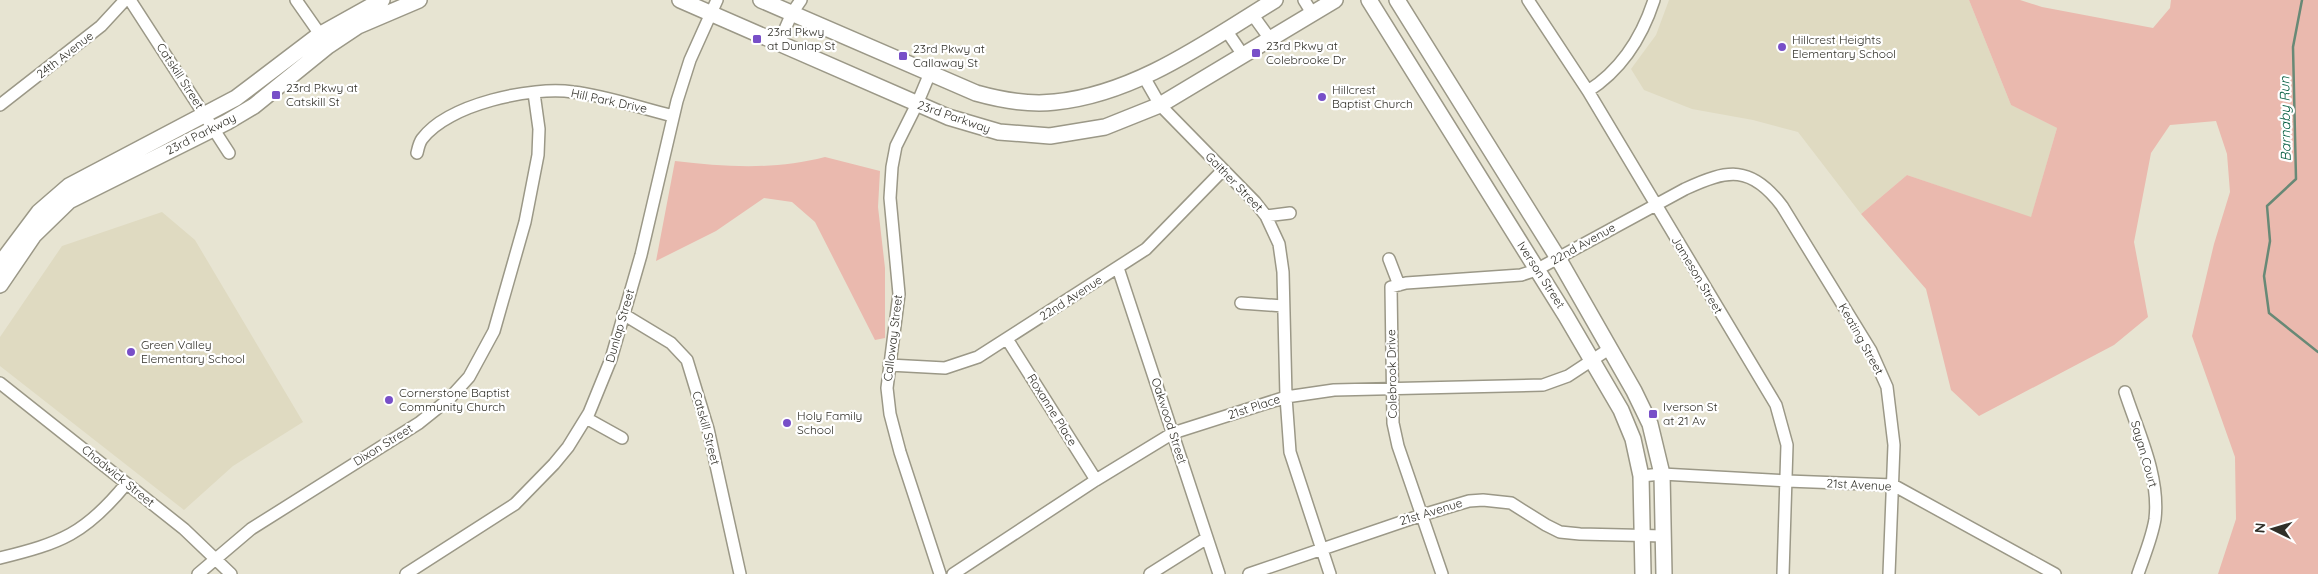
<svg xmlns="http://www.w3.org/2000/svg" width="2318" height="574" font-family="Quicksand,sans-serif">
  <rect width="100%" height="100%" fill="#e7e4d2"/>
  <path fill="#dfdac1" d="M1669,0h300l42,105 46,23 -26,90 -124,-43 -46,39 -63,-82 -45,-12 -61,-11 -48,-19 -13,-21 25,-34z
    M162,212l33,28 108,182 -70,44 -49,44 -184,-144v-29l62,-91z"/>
  <path fill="#eab9ae" d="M1969,0h51l22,7 111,21 17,-20 1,-8h147v574h-100l18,-55 -1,-62 -43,-121 22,-92 16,-52 -3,-38 -11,-33 -46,4 -19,28 -17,89 14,75 -34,28 -135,71 -28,-26 -25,-101 -65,-75 46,-39 124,42 26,-89 -46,-23z
    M825,157l55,14 -2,36 7,61v70l-10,2 -60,-118 -23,-20 -28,-4 -48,33 -60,30 19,-100c51,6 100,9 150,-4z"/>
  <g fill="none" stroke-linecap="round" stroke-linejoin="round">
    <path stroke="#688976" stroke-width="2.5" d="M2302,0l-9,47 3,132 -29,27 3,35 -6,35 5,37 49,39"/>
    <g stroke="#9b9887" stroke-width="14">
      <path id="street" d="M130,0l99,153
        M296,0l28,40
        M1304,0l8,13
        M1528,0l60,91 188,314 11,40 -4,129
        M1252,14l18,25
        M1226,30l17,25
        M779,43l13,-30 9,-13
        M930,73l-13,31 -21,42 -4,21 -2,31 9,96 -12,94 3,26 10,38 40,122
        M1144,77l16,28 95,97 11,14 13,28 4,28 3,125 4,55 40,122
        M1588,91c33,-21 54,-54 66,-91
        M0,105l101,-79 24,-26
        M417,153c1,-4 2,-10 5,-14 26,-35 110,-53 151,-47 34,4 67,16 100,24
        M1266,216l24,-3
        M1389,259l10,26
        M1118,268l101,306
        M1241,303l42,3
        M623,314l48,29 16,17 21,69 32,145
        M1007,339l89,141
        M889,365l56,3 33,-11 168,-108 77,-79
        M0,383l184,146 47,45
        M2125,392c13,40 35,84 30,127 -3,19 -11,37 -17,55
        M586,418l36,20
        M1641,476l21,-2 125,7 106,4 162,89
        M0,558c61,-15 85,-24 126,-74
        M198,574l53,-45 168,-106 30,-24 20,-22 25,-46 31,-109 13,-67 1,-26 -5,-36
        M406,574l109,-70 39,-40 14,-17 21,-34 22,-54 30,-104 36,-154 13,-41 27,-60
        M953,574l143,-94 77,-47 113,-36 48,-7 209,-5 25,-9 41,-27
        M1150,574l57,-36
        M1249,574l173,-59 47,-14 14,-1 28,3 35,22 14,7 20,2 84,2
        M1442,574l-44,-128 -5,-23 -2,-136 15,-4 115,-8 15,-5 149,-81c43,-20 66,-24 97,17l89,145 16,36 7,58 -5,129"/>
    </g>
    <g stroke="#9b9887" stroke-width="18">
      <path id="secondary" d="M680,0l268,117 51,15 51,4 55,-9 55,-22 175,-105
        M761,0l215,93c25,7 53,12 79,9 81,-8 153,-61 220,-102
        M1369,0l197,316 55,94 12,29 8,37 2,98
        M1397,0l161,258 76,133 16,33 12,50 2,100
        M0,264l39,-52 30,-26 167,-88 83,-63 63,-35
        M0,285l34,-50 35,-34 158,-79 27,-16 74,-60 30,-20 61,-26"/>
    </g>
    <use href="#street" stroke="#fff" stroke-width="11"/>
    <use href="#secondary" stroke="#fff" stroke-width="15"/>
  </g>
  <g fill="#784fc8" stroke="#fff" stroke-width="2">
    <rect x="752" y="34" width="10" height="10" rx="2.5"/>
    <circle cx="1782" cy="47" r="5"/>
    <rect x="1251" y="48" width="10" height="10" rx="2.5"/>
    <rect x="898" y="51" width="10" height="10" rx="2.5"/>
    <rect x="271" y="90" width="10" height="10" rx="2.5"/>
    <circle cx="1322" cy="97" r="5"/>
    <circle cx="131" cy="352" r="5"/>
    <circle cx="389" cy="400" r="5"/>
    <rect x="1648" y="409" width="10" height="10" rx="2.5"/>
    <circle cx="787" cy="423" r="5"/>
  </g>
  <g text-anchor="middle" stroke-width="4.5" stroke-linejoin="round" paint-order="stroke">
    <g font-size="12" fill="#302f28" stroke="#fff" text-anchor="start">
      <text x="767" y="36">23rd Pkwy<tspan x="767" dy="14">at Dunlap St</tspan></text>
      <text x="1792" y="44">Hillcrest Heights<tspan x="1792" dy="14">Elementary School</tspan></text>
      <text x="1266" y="50">23rd Pkwy at<tspan x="1266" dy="14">Colebrooke Dr</tspan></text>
      <text x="913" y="53">23rd Pkwy at<tspan x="913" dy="14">Callaway St</tspan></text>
      <text x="286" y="92">23rd Pkwy at<tspan x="286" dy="14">Catskill St</tspan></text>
      <text x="1332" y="94">Hillcrest<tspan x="1332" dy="14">Baptist Church</tspan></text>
      <text x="141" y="349">Green Valley<tspan x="141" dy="14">Elementary School</tspan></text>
      <text x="399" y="397">Cornerstone Baptist<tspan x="399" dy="14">Community Church</tspan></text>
      <text x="1663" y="411">Iverson St<tspan x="1663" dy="14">at 21 Av</tspan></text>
      <text x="797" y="420">Holy Family<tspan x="797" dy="14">School</tspan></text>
    </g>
    <g font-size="12" fill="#302f28" stroke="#fff">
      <text transform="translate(65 55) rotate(-38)" y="4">24th Avenue</text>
      <text transform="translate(180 76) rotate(57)" y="4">Catskill Street</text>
      <text transform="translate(609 101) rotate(12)" y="4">Hill Park Drive</text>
      <text transform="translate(954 117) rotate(19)" y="4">23rd Parkway</text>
      <text transform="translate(201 134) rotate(-27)" y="4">23rd Parkway</text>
      <text transform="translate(1234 182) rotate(46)" y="4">Gaither Street</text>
      <text transform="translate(1583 244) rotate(-29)" y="4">22nd Avenue</text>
      <text transform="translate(1541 275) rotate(57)" y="4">Iverson Street</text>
      <text transform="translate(1697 275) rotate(59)" y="4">Jameson Street</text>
      <text transform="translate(1071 298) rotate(-33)" y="4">22nd Avenue</text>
      <text transform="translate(620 326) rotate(-74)" y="4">Dunlap Street</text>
      <text transform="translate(893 338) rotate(-83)" y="4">Calloway Street</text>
      <text transform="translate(1861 339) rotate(61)" y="4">Keating Street</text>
      <text transform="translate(1392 374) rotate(-91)" y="4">Colebrook Drive</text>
      <text transform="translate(1254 407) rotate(-18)" y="4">21st Place</text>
      <text transform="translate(1052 410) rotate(58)" y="4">Roxanne Place</text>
      <text transform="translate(1169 421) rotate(72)" y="4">Oakwood Street</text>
      <text transform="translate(706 428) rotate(75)" y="4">Catskill Street</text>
      <text transform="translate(383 445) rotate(-32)" y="4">Dixon Street</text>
      <text transform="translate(2144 454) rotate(74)" y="4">Sayan Court</text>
      <text transform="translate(118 476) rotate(39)" y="4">Chadwick Street</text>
      <text transform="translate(1859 485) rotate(3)" y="4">21st Avenue</text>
      <text transform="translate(1431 512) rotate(-17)" y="4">21st Avenue</text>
    </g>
    <g font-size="14" font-style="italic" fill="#035c3f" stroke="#fff">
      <text transform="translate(2285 119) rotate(-91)" y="5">Barnaby Run</text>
    </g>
  </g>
  <g transform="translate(2273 529) rotate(275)" stroke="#ffffff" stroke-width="4" paint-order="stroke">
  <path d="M0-4L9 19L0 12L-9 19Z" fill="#302f28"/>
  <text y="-8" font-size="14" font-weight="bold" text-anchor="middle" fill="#302f28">N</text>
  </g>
</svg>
